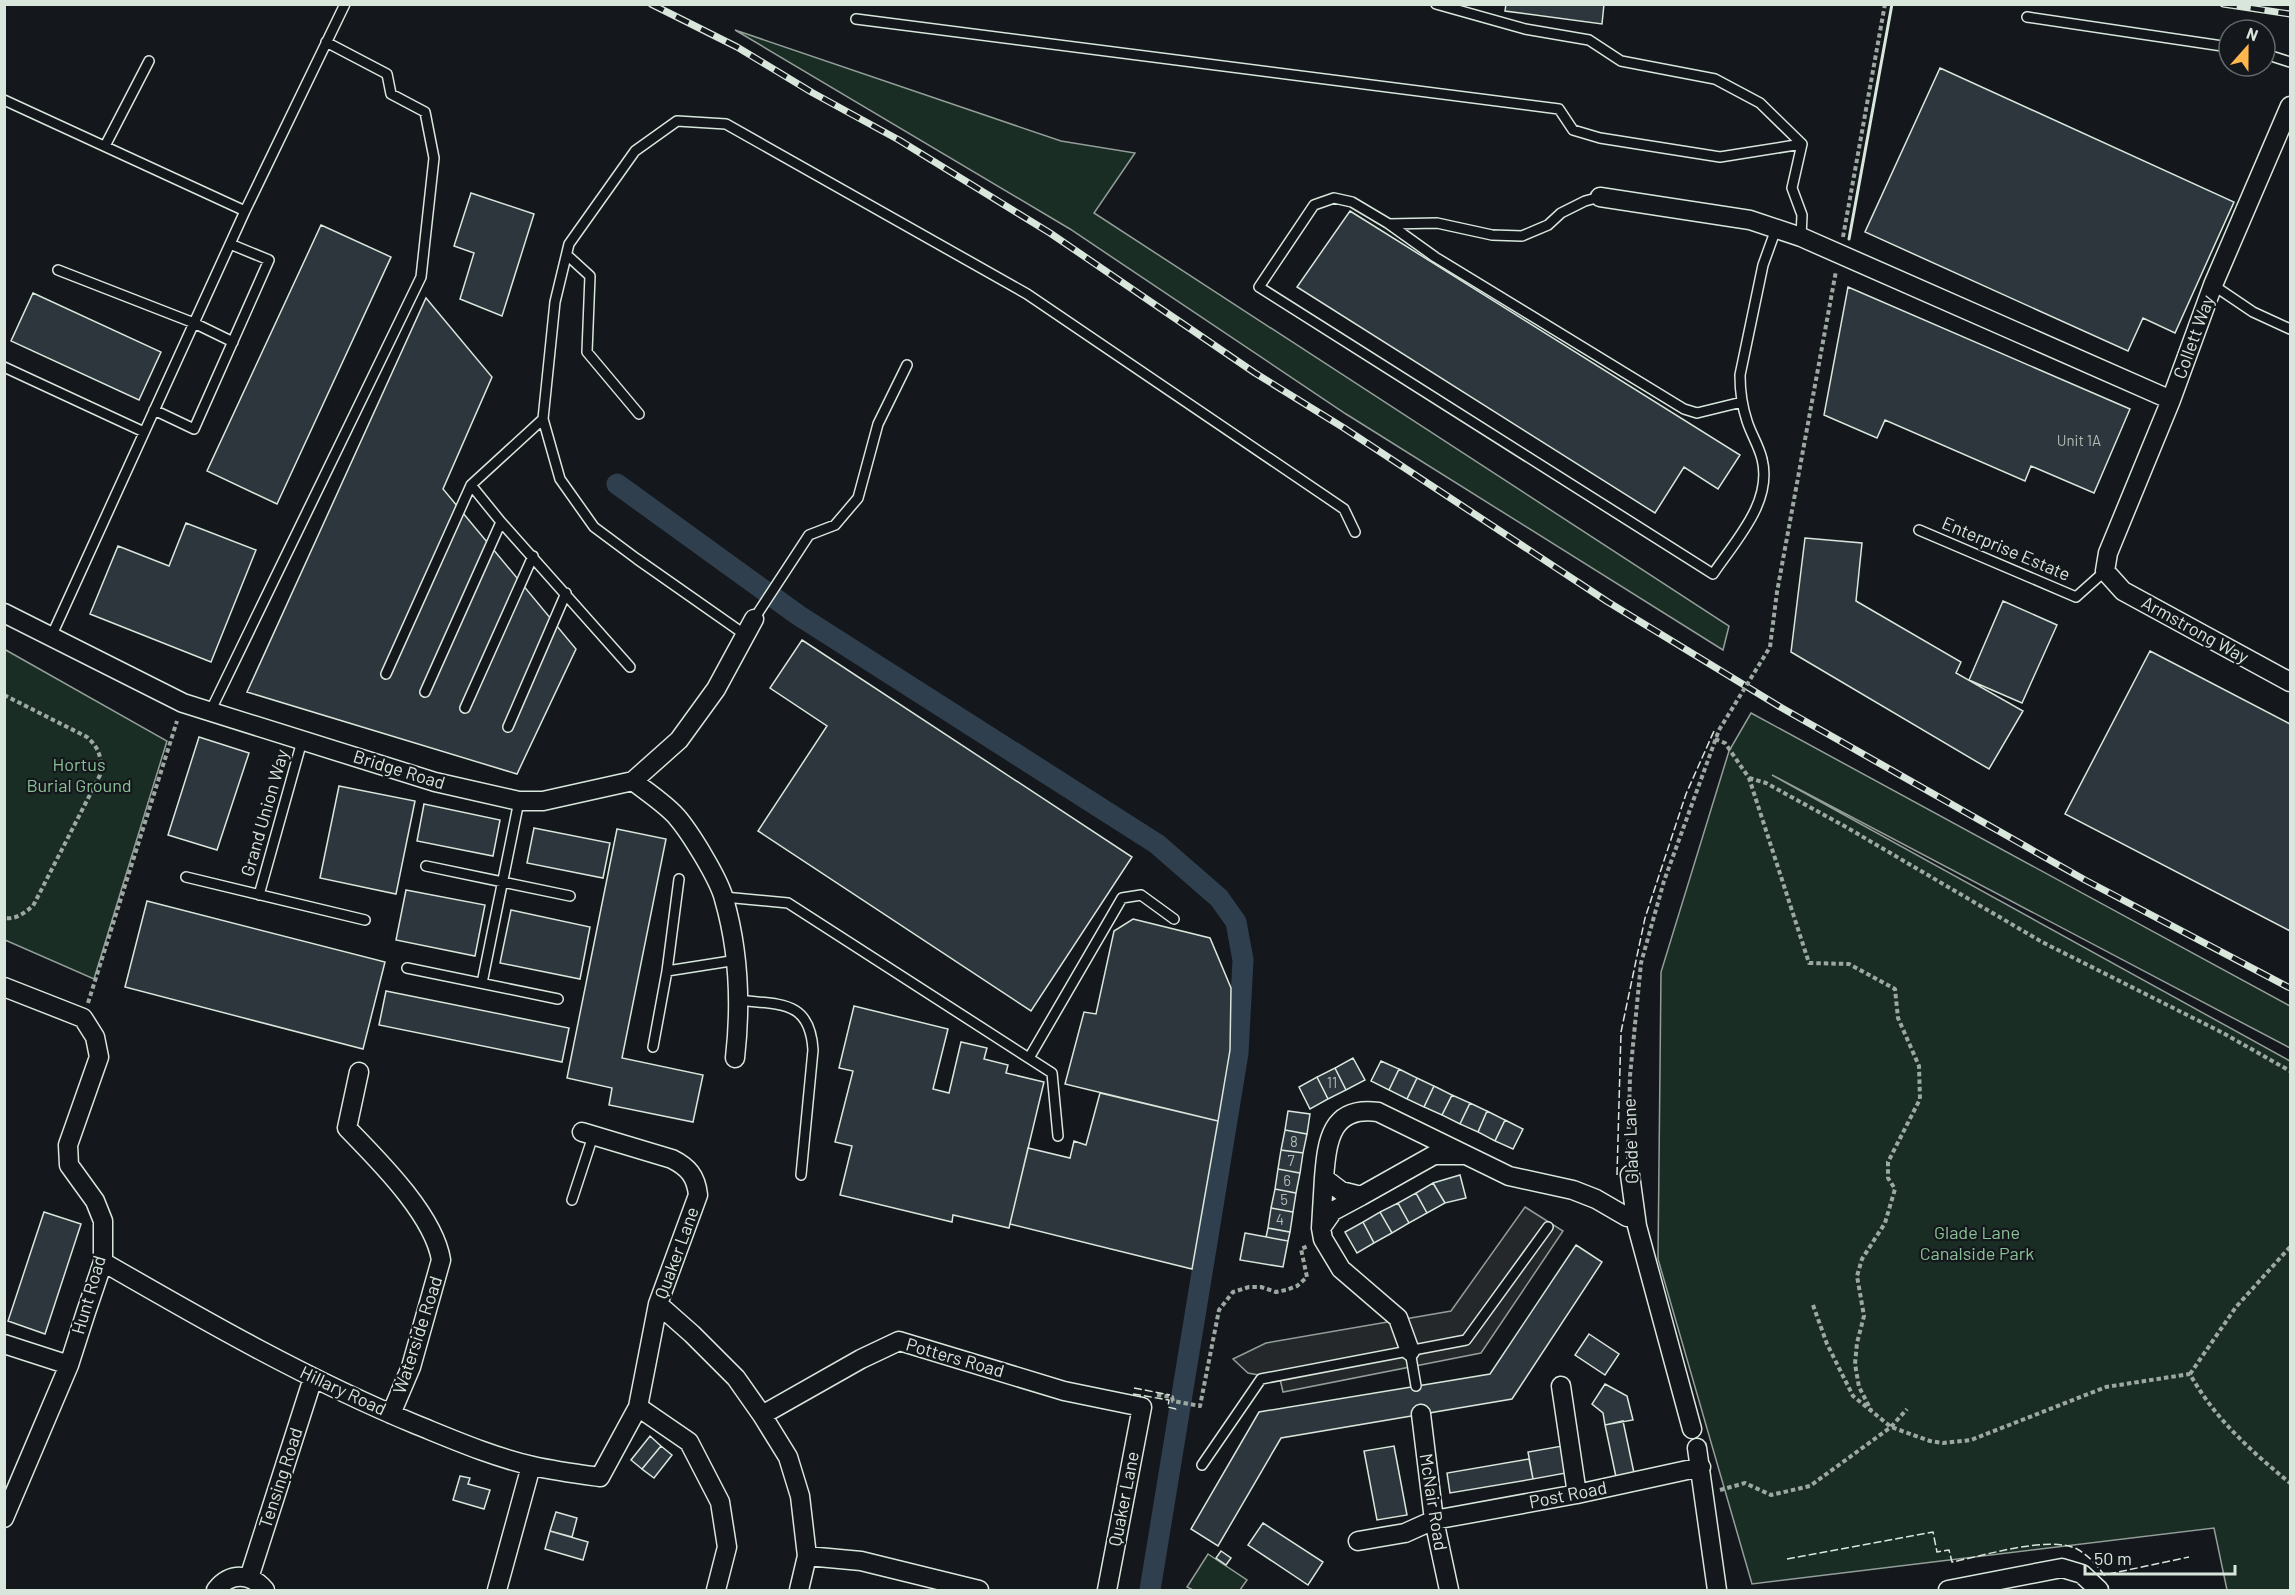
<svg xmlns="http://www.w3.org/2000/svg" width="2295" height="1595" font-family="Barlow,sans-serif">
  <rect width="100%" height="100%" fill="#14181c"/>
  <path fill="#1a2d24" stroke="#939e99" stroke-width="1.5" d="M735,30l326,111 74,12 -41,60 635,413 -6,24 -377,-236 -276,-185z
    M4,649l163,92 -73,238 -89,-39z
    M1751,713l539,293v42l-518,-273 518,286v529h-63l-13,-62 -462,56 -94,-325 3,-287 68,-221z
    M1208,1554l39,26 -7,10h-47l-6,-3z"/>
  <path fill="#24282b" stroke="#939e99" stroke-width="1.5" d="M1525,1207l38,24 -82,122 -198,39 -3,-13 -32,-6 -15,-14 33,-16 185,-32z"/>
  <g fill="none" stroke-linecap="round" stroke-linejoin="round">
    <path stroke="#2f3f4d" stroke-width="21" d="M617,484l181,131 359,229 62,54 17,24 7,38 -5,93 -88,537"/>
  </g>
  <path fill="#2c363c" stroke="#d8e6dc" stroke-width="1.5" d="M1506,4h98l-2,20 -97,-13z
    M1940,68l294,134 -59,131 -32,-15 -15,33 -263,-119z
    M471,193l63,21 -32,102 -42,-17 14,-46 -20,-7z
    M1350,211l390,244 -22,34 -34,-22 -29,46 -358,-226z
    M321,225l70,32 -114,247 -70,-33z
    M1848,287l282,122 -36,84 -63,-27 -6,15 -140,-61 -8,18 -53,-23z
    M33,293l128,59 -22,48 -128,-59z
    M426,298l66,79 -49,112 133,160 -59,125 -270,-82z
    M186,523l70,27 -45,112 -121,-48 28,-68 51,20z
    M1805,538l57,5 -6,58 105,61 -5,11 67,38 -34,58 -198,-117z
    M2003,601l54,24 -35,78 -53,-23z
    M802,640l330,217 -101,154 -273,-180 69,-105 -57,-38z
    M2150,651l140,73v207l-225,-117z
    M199,737l50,16 -32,97 -49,-15z
    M339,786l76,15 -19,93 -76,-16z
    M424,804l76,16 -7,36 -76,-15z
    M534,828l76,15 -7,35 -76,-15z
    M617,829l49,10 -44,219 81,17 -10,47 -84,-17 3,-17 -45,-10z
    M406,890l79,15 -10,51 -79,-16z
    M147,901l238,61 -22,87 -238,-62z
    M511,910l79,17 -10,52 -80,-16z
    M1133,919l77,19 21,50 -1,62 -12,71 -153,-37 19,-72 12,2 18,-83z
    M386,991l183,37 -7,34 -183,-37z
    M854,1006l94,23 -15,60 16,4 12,-51 26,6 -3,11 24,6 -2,8 38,9 -35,146 -56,-13 -1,7 -112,-27 12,-49 -17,-4 18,-71 -14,-3z
    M1353,1058l12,22 -19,10 -11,-22z
    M1381,1061l18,8 -10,21 -18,-9z
    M1335,1068l11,22 -18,9 -11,-22z
    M1399,1069l18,9 -10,21 -18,-9z
    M1317,1077l11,22 -18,10 -11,-22z
    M1417,1078l17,8 -10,21 -17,-8z
    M1434,1086l18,9 -10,20 -18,-8z
    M1100,1093l118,28 -26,148 -182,-45 18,-76 42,10 4,-17 12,4z
    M1452,1095l18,8 -10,21 -18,-9z
    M1470,1103l17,8 -9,21 -18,-8z
    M1288,1111l22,3 -3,20 -22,-4z
    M1487,1111l18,9 -10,21 -17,-9z
    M1505,1120l18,9 -10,20 -18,-8z
    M1285,1130l22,4 -4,19 -22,-3z
    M1281,1150l22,3 -3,20 -22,-4z
    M1278,1169l22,4 -4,20 -21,-4z
    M1460,1175l6,23 -21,5 -12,-20z
    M1433,1183l12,20 -18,10 -11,-20z
    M1275,1189l21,4 -3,19 -22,-4z
    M1416,1193l11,20 -18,10 -11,-20z
    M1398,1203l11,20 -17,10 -12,-21z
    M1271,1208l22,4 -3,20 -22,-4z
    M44,1212l37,12 -36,110 -37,-13z
    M1380,1212l12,21 -18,10 -11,-21z
    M1363,1222l11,21 -17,10 -12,-21z
    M1268,1228l22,4 -2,9 -22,-4z
    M1245,1233l43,8 -5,26 -43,-7z
    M1576,1245l26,17 -90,137 -231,39 -63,108 -27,-17 68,-117 231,-38z
    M1589,1334l30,20 -14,21 -30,-20z
    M1605,1384l22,12 6,24 -28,5 -2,-12 -11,-9z
    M1623,1421l11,52 -18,4 -11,-52z
    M650,1436l11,10 -19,23 -11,-9z
    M661,1446l11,9 -18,23 -12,-9z
    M1394,1446l13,69 -30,5 -13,-69z
    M1562,1446l4,27 -33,6 -5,-27z
    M1529,1459l4,20 -83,14 -3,-20z
    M460,1476l10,2 -2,6 22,6 -6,19 -31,-9z
    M556,1512l21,6 -5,19 -22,-6z
    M1263,1523l60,39 -15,23 -60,-40z
    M550,1531l38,11 -5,18 -38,-11z
    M1221,1551l10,7 -5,7 -10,-7z"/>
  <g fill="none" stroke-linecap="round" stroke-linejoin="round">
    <g stroke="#d8e6dc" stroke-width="12">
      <path id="service" d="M1436,4l89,25 64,11 32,21 94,18 45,24 42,41
        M2027,17l202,30
        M856,19l703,90 14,21 27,8 120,19 82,-13 -10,44 10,27 -1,22
        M2265,54l25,8
        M4,100l241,111 -194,426
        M105,146l44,-85
        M1600,197l-15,4 -24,12 -13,12 -26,11 -30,-1 -55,-12 -48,1 -37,-22 -18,-4 -20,7 -55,82 454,287c22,-33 60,-72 49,-115 -3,-13 -11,-25 -15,-38 -5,-15 -7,-30 -7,-46l23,-110 13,-36
        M245,211l100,-207
        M1389,224l46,33 249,152 13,4 45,-11
        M567,255l23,21 -3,76 52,62
        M58,270l136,53 39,19
        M2213,285l40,27 37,17
        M4,367l140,65
        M154,410l40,19 75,-169 -39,-16
        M543,419l-72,66 30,37 129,145
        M1919,530l157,67 29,-26
        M754,619l55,-84 26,-10 23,-27 20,-74 29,-59
        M744,634l-107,-75 -43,-32 -34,-48 -17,-60 12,-117 14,-58 66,-93 42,-30 49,3 301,170 317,215 11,23
        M386,674l85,-189
        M425,692l76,-170
        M465,708l68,-152
        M210,712l211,-435 13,-119 -9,-46 -34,-18 -4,-20 -61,-32
        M508,727l58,-134
        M426,866l144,30
        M186,877l179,43
        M259,895l43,-154
        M724,897l64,6 264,170 6,63
        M407,968l151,31
        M667,971l12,-92
        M482,983l37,-182
        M738,1000c41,5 72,-1 75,50l-12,125
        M653,1047l14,-76 70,-11
        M1029,1058l93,-160 19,-3 33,24
        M572,1200l21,-64
        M1410,1351l6,35
        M1202,1465l59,-86 205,-39 82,-113"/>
    </g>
    <g stroke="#d8e6dc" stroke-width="21">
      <path id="minor" d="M2290,106l-77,179 -42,115 -63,153 -3,18 18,20 167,91
        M1600,197l150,23 51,17 370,163
        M4,613l179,90 252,79 84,19h24l90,-20 46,-41 37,-51 38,-70
        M633,781c14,11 31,22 43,35 14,16 43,63 48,83 15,52 17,106 11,159
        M4,987l79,31 12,19 4,20 -31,88 1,20 26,36 8,20v41l-17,50 -17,53 -65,153
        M359,1072l-12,56c31,32 87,87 94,132l-30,107 -20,47
        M1465,1155h-31l-73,41 -20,-5 -17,-13c3,-38 7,-72 54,-66l131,64 64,14 23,9 31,18h8
        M1630,1175l7,51 55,203
        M1324,1178l-3,50 2,11 18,30 57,49 12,33
        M1321,1228l12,-17 28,-15
        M103,1262c102,59 205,118 314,163 37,15 76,32 116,41 22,5 45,8 67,11l38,-70 20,-103 40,-109c-2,-19 -10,-28 -26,-36l-90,-27
        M658,1304l34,30 44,44 26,37 26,42 12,39 7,60 -8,34
        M4,1344l65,21
        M1561,1386l16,108
        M638,1407l51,35 31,60 7,45 -11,43
        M1421,1414l13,106 15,70
        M762,1415l99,-56 38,-18 165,50 78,16 -35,183
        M1697,1448l20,142
        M1358,1541l47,-8 29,-13 143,-26 124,-27
        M807,1556l54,5 118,29
        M249,1578l64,-200
        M216,1590c14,-18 35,-17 49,0
        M497,1590l34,-124
        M1948,1590l114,-22 20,6 17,16"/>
    </g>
    <path stroke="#9da8a2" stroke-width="4" stroke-dasharray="4.5 3" stroke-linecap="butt" d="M1843,237l42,-233
      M1770,647l7,-55 59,-321
      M4,695l83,42c13,12 15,21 13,38l-67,131c-9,7 -17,14 -29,12
      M1715,739l10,4 24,35 60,185 40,1 46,25 3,29 21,48 1,33 -32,63v16l7,11 -10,34 -23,36 -5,17 7,40 -7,27 -2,21 4,23 12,23
      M1749,778l17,5 80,44 196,115 181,91 67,38
      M88,1003l89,-282
      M1628,1159l2,-83 11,-113 23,-82 55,-151
      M1813,1305l14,39 26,52 38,31 39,14 13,2 28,-3 135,-53 84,-13c24,44 62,78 100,109
      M2190,1374l46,-67 54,-60
      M1157,1395l15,2 1,4 27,5 19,-96 14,-18 16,-5h12l15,5 10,-2 11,-4 10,-9 -6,-28 7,-3
      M1720,1490l25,-7 26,12 39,-9 81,-59 16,-18"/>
    <use href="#service" stroke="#14181c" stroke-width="9"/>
    <use href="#minor" stroke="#14181c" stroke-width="18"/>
    <g stroke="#d8e6dc" stroke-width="7">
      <path id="rail" d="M651,4l86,43 76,46 86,47 151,93 205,140 89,55 264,174 174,106 303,172 205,108
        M2223,4l67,10"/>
    </g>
    <use href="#rail" stroke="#14181c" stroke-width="4.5" stroke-dasharray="14" stroke-linecap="butt"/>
    <path stroke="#9da8a2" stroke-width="4" stroke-dasharray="4.5 3" stroke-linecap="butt" d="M1719,730l51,-83"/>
    <path stroke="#d8e6dc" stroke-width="1.5" stroke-dasharray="8 3" stroke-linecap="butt" d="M1617,1175l4,-143 24,-114 41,-124 28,-63
      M1134,1388l36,7
      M1133,1394l36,6 -1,7 8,2 2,-2
      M1787,1559l146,-27 4,20 12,-2 3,12c31,-6 97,-27 125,-13 11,6 20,16 27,26l85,-18"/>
    <path stroke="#d8e6dc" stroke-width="3" d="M1849,239l43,-235"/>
  </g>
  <g text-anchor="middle" stroke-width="4.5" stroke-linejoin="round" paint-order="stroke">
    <g font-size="15" fill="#adbab4">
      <text x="2079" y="446">Unit 1A</text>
      <text x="1332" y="1088">11</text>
      <text x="1294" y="1147">8</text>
      <text x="1291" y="1166">7</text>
      <text x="1287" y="1186">6</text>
      <text x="1284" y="1205">5</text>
      <text x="1280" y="1225">4</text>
    </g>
    <g font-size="18" fill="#d8e6dc" stroke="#14181c">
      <text transform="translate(2194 337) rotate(-70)" y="6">Collett Way</text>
      <text transform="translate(2006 549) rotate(23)" y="6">Enterprise Estate</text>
      <text transform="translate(2195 630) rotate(29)" y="6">Armstrong Way</text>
      <text transform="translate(399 770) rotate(17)" y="6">Bridge Road</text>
      <text transform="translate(265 813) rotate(-74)" y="6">Grand Union Way</text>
      <text transform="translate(1631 1141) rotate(-92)" y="6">Glade Lane</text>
      <text transform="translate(677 1253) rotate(-70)" y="6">Quaker Lane</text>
      <text transform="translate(89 1295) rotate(-74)" y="6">Hunt Road</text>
      <text transform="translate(418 1335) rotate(-72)" y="6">Waterside Road</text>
      <text transform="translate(955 1358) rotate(16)" y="6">Potters Road</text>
      <text transform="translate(343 1391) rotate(25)" y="6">Hillary Road</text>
      <text transform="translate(281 1478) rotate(-72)" y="6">Tensing Road</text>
      <text transform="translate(1568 1495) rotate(-11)" y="6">Post Road</text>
      <text transform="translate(1124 1499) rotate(-79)" y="6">Quaker Lane</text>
      <text transform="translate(1433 1502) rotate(81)" y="6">McNair Road</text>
    </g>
    <g font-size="18" fill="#8ac095" stroke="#14181c">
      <text x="79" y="771">Hortus<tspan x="79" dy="21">Burial Ground</tspan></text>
      <text x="1977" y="1239">Glade Lane<tspan x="1977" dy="21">Canalside Park</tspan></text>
    </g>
  </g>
  <rect width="2295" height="1595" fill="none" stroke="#d8e6dc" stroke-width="12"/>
  <g transform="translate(2247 48) rotate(21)"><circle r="28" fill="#14181c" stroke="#626a69" stroke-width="1.5"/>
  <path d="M0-4.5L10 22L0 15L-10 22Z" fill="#ffb74d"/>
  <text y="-9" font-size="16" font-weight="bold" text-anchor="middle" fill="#d8e6dc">N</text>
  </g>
  <path d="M2085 1565v9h150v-9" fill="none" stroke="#d8e6dc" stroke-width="3"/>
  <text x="2094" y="1565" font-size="18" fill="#d8e6dc" stroke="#14181c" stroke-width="4.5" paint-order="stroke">50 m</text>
</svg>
